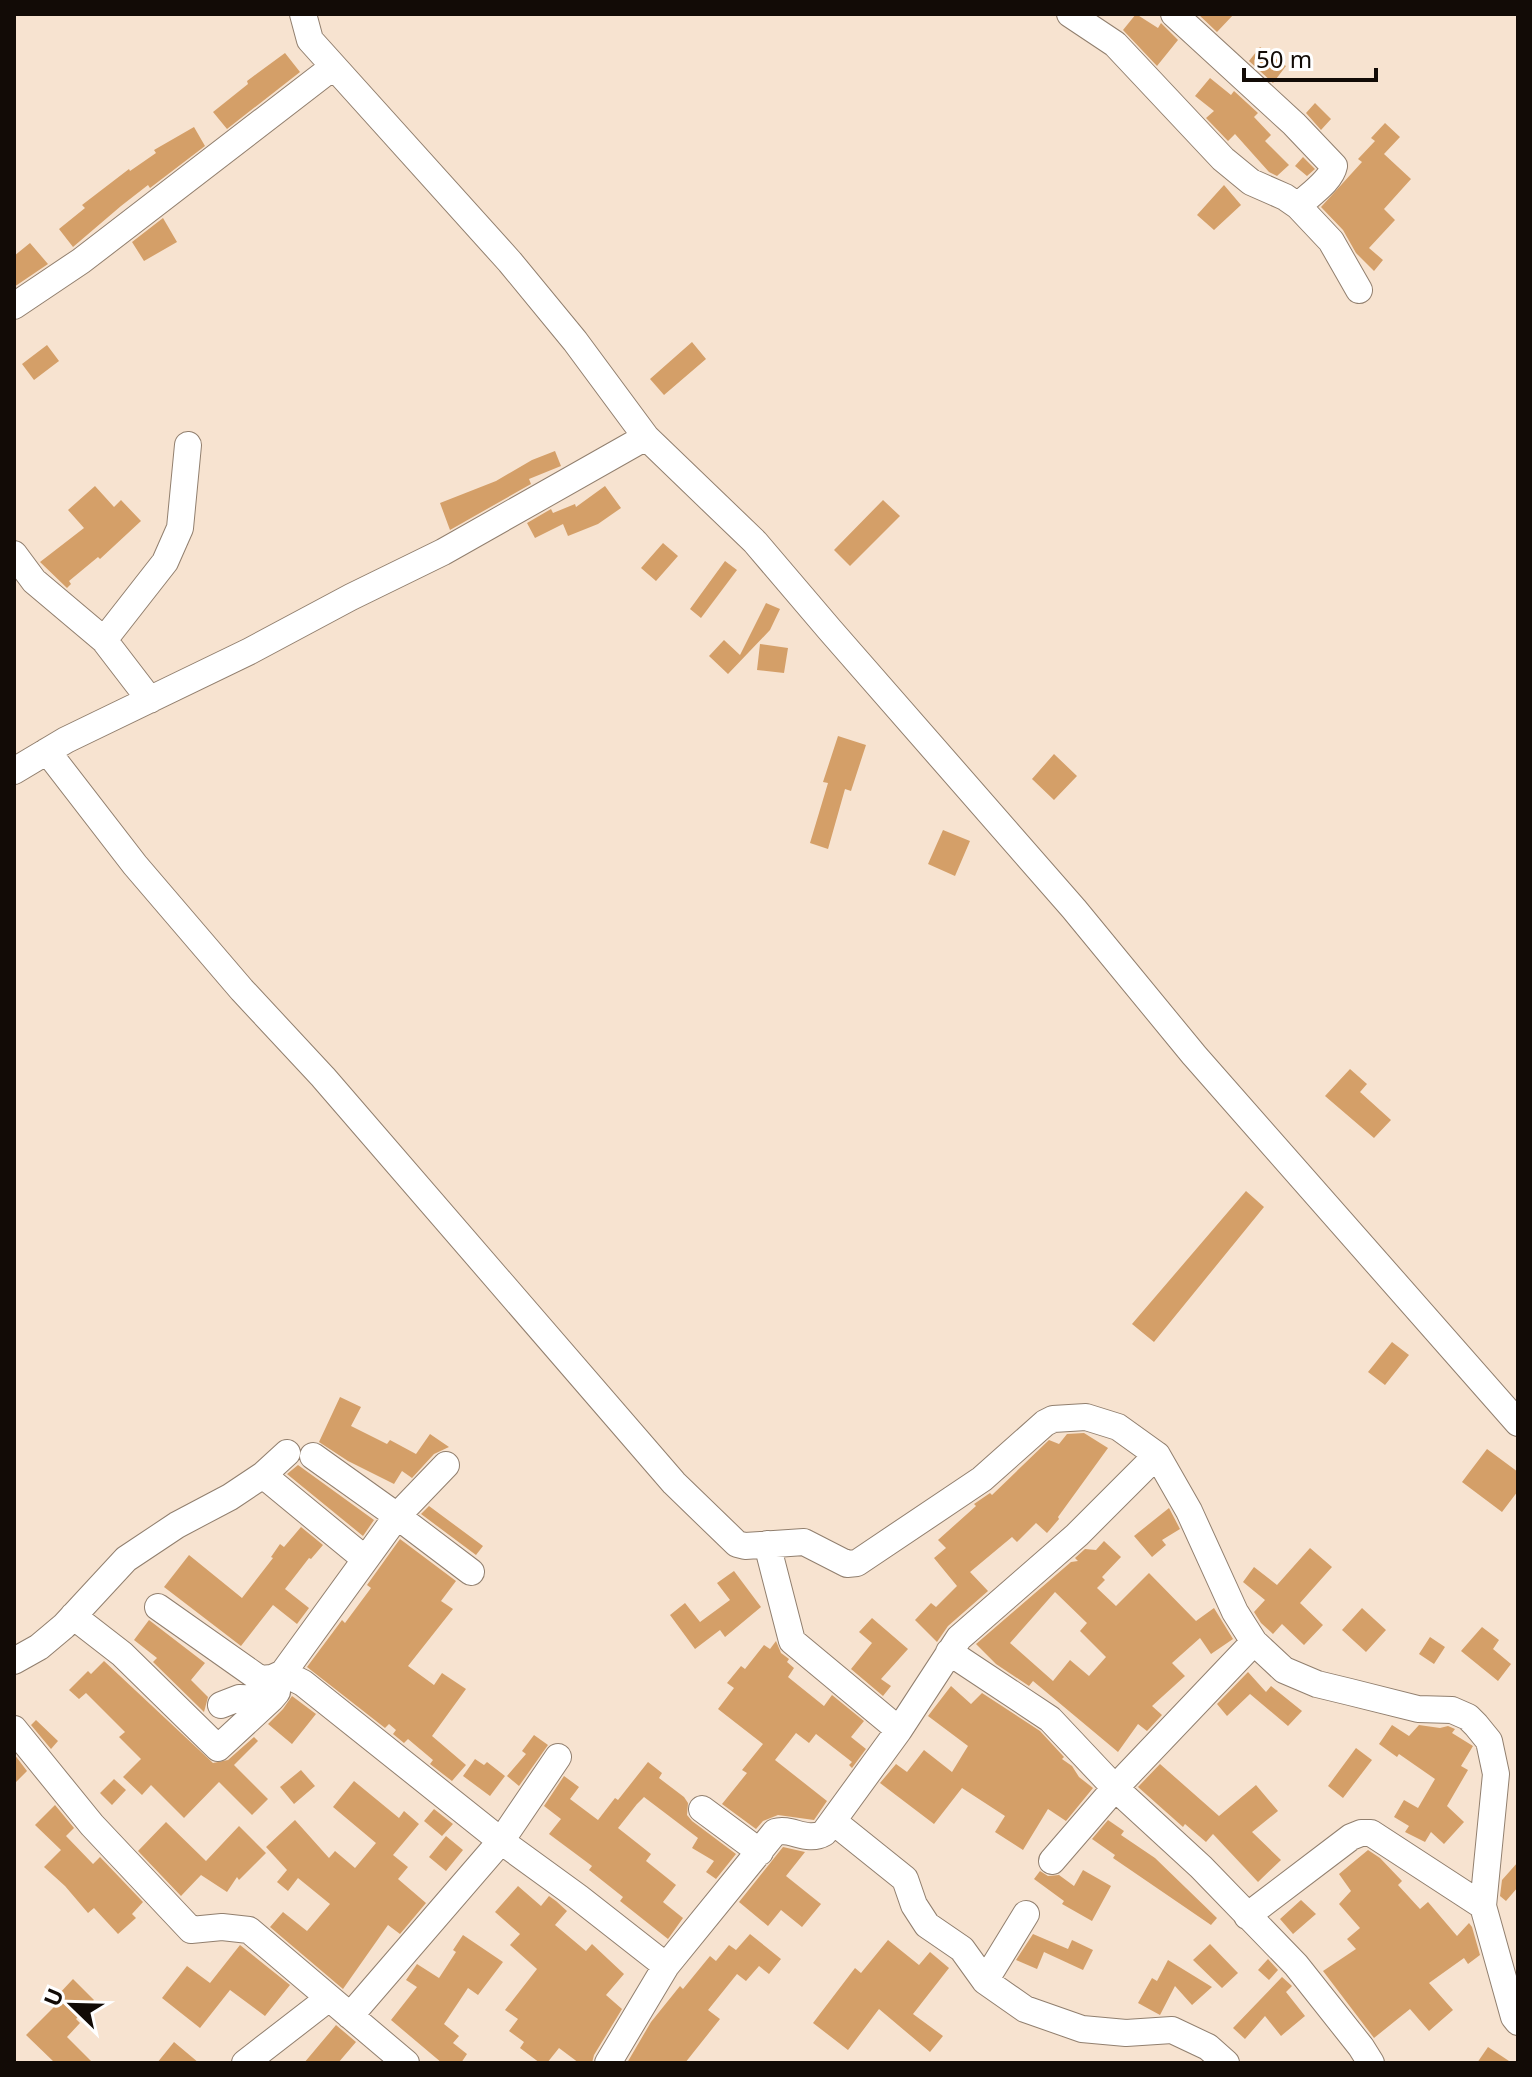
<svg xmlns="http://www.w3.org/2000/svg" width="1532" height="2077" font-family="'Noto Sans',sans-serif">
  <rect width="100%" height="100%" fill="#f7e3d0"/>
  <path fill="#d49f68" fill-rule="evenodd" d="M1136,14l22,14 3,-5 17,17 -21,26 -34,-36z
    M1198,14h36l-17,18z
    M1260,47l26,19 -13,17 -24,-22z
    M285,53l15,19 -73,57 -14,-17 35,-28 -1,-3z
    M1210,78l21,17 3,-4 24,22 -4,4 17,18 -6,6 24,24 -12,11 -8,-4 -34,-38 -7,7 -22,-23 8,-7 -19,-15z
    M1315,103l16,16 -10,11 -15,-17z
    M1385,123l15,14 -16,17 27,25 -27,30 11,11 -26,28 14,12 -9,11 -18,-18 -13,-23 -22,-23 41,-45 -4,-3 17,-18 -4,-3z
    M194,127l11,19 -55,42 -2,-3 -27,21 -48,41 -14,-18 26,-21 -3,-3 47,-36 1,2 26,-18 -2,-3z
    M1303,157l12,12 -8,7 -12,-10z
    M1224,185l17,20 -27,25 -17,-15z
    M163,218l14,24 -33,19 -12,-19z
    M30,243l18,21 -34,23v-31z
    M692,342l14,17 -42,36 -14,-16z
    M47,345l12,16 -25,19 -12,-16z
    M555,451l6,15 -32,13 2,5 -81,46 -10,-27 56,-22 36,-21z
    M95,486l19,21 7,-7 20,21 -41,38 -2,-2 -29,24 2,3 -4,4 -27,-26 44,-34 -16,-18z
    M605,486l16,22 -23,16 -30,12 -5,-12 -28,14 -8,-15 24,-14 2,4 22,-9 1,3z
    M883,500l17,16 -50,50 -16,-16z
    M663,543l15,13 -22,25 -15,-13z
    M725,561l12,9 -36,48 -11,-9z
    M766,603l14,6 -10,21 -42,44 -19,-18 15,-16 16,15z
    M760,644l28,4 -4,25 -27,-3z
    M838,736l28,9 -15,46 -6,-2 -17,60 -18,-6 18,-60 -5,-1z
    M1054,754l23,22 -23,24 -22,-21z
    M943,830l27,11 -15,35 -27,-12z
    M1350,1069l17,15 -7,8 31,28 -17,18 -49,-42z
    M1246,1191l18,16 -110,135 -22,-18z
    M1392,1342l17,13 -24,30 -17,-13z
    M340,1397l21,10 -10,19 36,18 3,-4 26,14 14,-20 19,13 -15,7 -22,24 -10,-7 -8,13 -46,-23 -29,-19z
    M1084,1433l24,15 -50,69 1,2 -12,14 -11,-10 -19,19 -5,-5 -42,35 18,19 -40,35 -11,16 -22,-22 16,-17 5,4 21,-21 -23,-28 12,-10 -8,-8 38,-34 -2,-2 16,-11 2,2 57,-55 10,4 8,-10z
    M1487,1449l31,23v19l-16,21 -40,-30z
    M298,1465l76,55 -11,16 -76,-62z
    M429,1506l54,40 -7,9 -55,-41z
    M1169,1508l11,21 -18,11 4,5 -14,12 -18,-21z
    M301,1527l22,18 -12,14 -2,-1 -24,31 24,19 -12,16 -24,-19 -32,41 -77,-59 25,-32 53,43 31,-40 -2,-1 9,-13 4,3z
    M400,1539l56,42 -15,20 12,8 -45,57 26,19 8,-12 24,16 -34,47 34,29 -14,16 -22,-17 3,-4 -25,-21 -4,4 -11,-9 3,-4 -7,-6 -4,4 -78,-61 35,-47 3,3 26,-35 -4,-3z
    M1104,1541l17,16 -19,20 3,3 -8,8 19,18 33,-33 47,48 18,-13 19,31 -22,15 -11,-16 -28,25 13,13 -33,30 10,9 -15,16 -9,-7 -20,28 -85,-71 -4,5 -33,-22 -20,-20 95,-82 7,-1 -3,-3 10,-9 11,1zM1055,1592l32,31 -7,8 26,26 -17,19 -19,-16 -17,21 -43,-38z
    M1310,1548l22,19 -32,36 23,22 -19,20 -22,-21 -9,10 -12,-11 -7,-11 11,-12 -22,-18 11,-15 23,18z
    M734,1571l27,36 -36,30 -5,-7 -25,19 -25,-34 15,-12 15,19 30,-22 -13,-17z
    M1362,1608l24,22 -20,22 -24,-22z
    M872,1618l36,31 -27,30 10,7 -8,10 -32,-27 21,-26 -13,-11z
    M149,1620l56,43 -14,17 17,17 -4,15 -51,-50 4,-4 -23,-18z
    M1482,1627l17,13 -6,9 18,15 -13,17 -37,-30z
    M1430,1637l15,10 -11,17 -15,-10z
    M776,1641l5,12 8,6 -2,3 7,6 -6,9 36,29 8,-11 32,26 -13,16 15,12 -14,19 -3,-3 3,-3 -36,-28 -7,9 -13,-10 -21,27 52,41 -13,19 -36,-5 -15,6 -7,8 -34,-25 25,-31 -5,-3 21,-26 -45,-35 16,-21 -7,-5 14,-17 4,3 19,-24 6,4z
    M104,1661l109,102 15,-3 26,-23 4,4 -24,24 34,34 -16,16 -33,-33 -35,36 -33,-33 -9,10 -19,-18 18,-18 -22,-22 6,-5 -39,-39 -7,6 -10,-9 19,-19 3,3z
    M1248,1672l18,20 5,-6 31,25 -14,15 -38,-32 -23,22 -10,-12z
    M951,1686l20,18 11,-11 58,38 24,26 -2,2 10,7 7,11 14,11 -27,33 -18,-12 -25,41 -28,-18 10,-16 -43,-28 -28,36 -54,-41 16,-19 11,8 17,-22 28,22 16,-26 -40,-30z
    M292,1696l24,18 -24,30 -24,-20 15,-15z
    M36,1720l22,21 -7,8 -20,-24z
    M1392,1725l17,11 10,-11 21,3 8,-2 7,3 -3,4 21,13 -12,20 7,4 -21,36 17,16 -20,22 -13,-12 -6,10 -20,-10 4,-6 -15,-9 10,-17 14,8 17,-29 -36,-25 -2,3 -18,-13z
    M534,1735l14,10 -29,41 -12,-10 19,-22 -4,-3z
    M1356,1748l16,12 -29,38 -15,-12z
    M14,1754l13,17 -13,13z
    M475,1759l9,6 3,-3 18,14 -15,20 -27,-20z
    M648,1762l14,11 -3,5 25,19 4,6 -1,12 5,6 44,33 -20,25 -10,-7 8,-11 -22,-13 6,-10 -54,-41 -7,7 -19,24 33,26 -5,7 30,24 -13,17 20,16 -15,21 -48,-38 3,-4 -34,-27 3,-4 -43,-32 12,-15 -17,-13 20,-30 15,11 -9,12 28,21 17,-22 3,2z
    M1160,1764l59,52 37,-31 22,26 -26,21 29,28 -23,22 -45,-48 -7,8 -21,-18 -2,3 -45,-40z
    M301,1770l14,16 -21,18 -14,-17z
    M114,1779l12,11 -14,15 -12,-12z
    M354,1781l45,37 5,-7 15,13 -26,31 15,12 -10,12 28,24 -26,31 -12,-9 -45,64 -73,-62 13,-15 24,19 23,-27 -32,-26 -10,13 -11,-9 10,-12 -21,-23 29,-27 34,38 6,-7 20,17 21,-25 -43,-36z
    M55,1805l19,23 -8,8 27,28 7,-7 43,45 -11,12 4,4 -18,16 -24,-26 -6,5 -23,-27 -21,-19 17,-17 -26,-25z
    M434,1809l19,15 -11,12 -18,-15z
    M1108,1820l16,11 -3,4 34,23 62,60 -6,7 -98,-67 2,-3 -23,-16z
    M166,1822l40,39 33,-35 27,27 -27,27 -2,-3 -10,15 -26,-17 -20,21 -43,-45z
    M446,1836l17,14 -17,21 -17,-14z
    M783,1847l22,5 -19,24 35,28 -19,23 -21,-17 -13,16 -29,-24z
    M1368,1850l12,8 22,23 -4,4 22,24 8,-7 29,34 12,-13 3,4 8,28 -12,9 -4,-6 -35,25 24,27 -24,21 -19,-22 -36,29 -51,-67 33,-22 -9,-10 13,-11 -21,-24 12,-13 -12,-17z
    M1518,1862v25l-12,14 -6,-5 2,-16z
    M1083,1870l28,16 -19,35 -30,-17 2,-3 -30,-22 6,-8 8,5 11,-1 15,11z
    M518,1886l23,20 8,-10 7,5 11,10 -12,14 31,26 6,-7 32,30 -18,21 16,14 -28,46 -2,8h-13l-20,-15 -12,15h-7l-20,-15 4,-6 -15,-11 9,-12 -13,-9 32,-41 -27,-24 10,-11 -25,-22z
    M1301,1900l15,14 -23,20 -13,-15z
    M750,1934l31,25 -12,15 -10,-8 -13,15 -9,-7 -29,36 12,9 -35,44h-58l24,-41 29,-36 3,3 27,-33 6,5 13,-16 7,5z
    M1033,1934l35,15 4,-9 21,10 -10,20 -39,-18 -7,17 -21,-9z
    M463,1935l40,27 -25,33 -10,-7 -24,36 15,12 -6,7 14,11 -6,9h-19l-51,-43 26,-33 -11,-7 11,-16 22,14 17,-26 -3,-2z
    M888,1940l31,25 11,-13 19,16 -36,46 30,22 -13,16 -51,-43 -31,41 -35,-27 42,-55 6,5z
    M1210,1944l28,29 -16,15 -29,-28z
    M240,1945l50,40 -25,31 -35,-26 -30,38 -38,-30 25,-32 23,17z
    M1268,1959l10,11 -9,10 -11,-10z
    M1168,1960l44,27 -20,18 -17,-19 -15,29 -22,-12 14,-25 5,3z
    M1282,1977l10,9 -6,6 19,24 -24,20 -16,-20 -20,23 -12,-11z
    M73,1979l21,21 -18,19 4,4 -13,14 26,26h-38l-29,-28 36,-36 -4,-4z
    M336,2025l20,17 -18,21h-34z
    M174,2042l25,21h-42z
    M1488,2047l24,16h-35z"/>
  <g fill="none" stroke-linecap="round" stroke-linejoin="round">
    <g stroke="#917f6e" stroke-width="28">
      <path id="minor" d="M303,14l7,26 200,222 65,79 71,96 109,105 75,88 244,279 120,146 324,368
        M1070,14l45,30 108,115 28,23 34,15 13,9 33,35 28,49
        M1174,14l120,110 40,42c-3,15 -25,29 -36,40
        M14,306l67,-45 252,-194
        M14,554l20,27 70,59 46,60
        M104,640l61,-78 15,-34 8,-83
        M47,751l88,114 107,125 81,87 351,406 63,61 8,2 59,-4 43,22 10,-1 125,-84 63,-56 8,-4 33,-2 32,10 39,28 32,56 46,101 19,30 30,28 33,14 33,8 68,17 34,1 16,7 8,8 13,16 7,33 -13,132 31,111 4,5
        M14,771l52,-31 184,-89 101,-54 92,-45 203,-115
        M446,1465l-49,51 74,56
        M263,1475l102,84
        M767,1544l25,97 107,89
        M158,1607l102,72 12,-1 11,-5 20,10 198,158 77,56 88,69
        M73,1616l49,38 96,94 53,-49
        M949,1652l101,67 65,69 86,79 95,98 65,82 10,16
        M14,1661l25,-14 25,-21 62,-67 51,-34 53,-28 33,-22 24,-22
        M283,1673l114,-157 -84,-60
        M221,1705l18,-7 32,1 6,-7
        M14,1729l78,96 99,105 31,-3 27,3 157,133
        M702,1809l58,43
        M834,1822l71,57 9,26 13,20 35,24 23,32 40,28 57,20 44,4 46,-3 36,17 18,16
        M1052,1861l63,-73 139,-146
        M1247,1916l104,-79 10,-4h10l112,73
        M985,1981l41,-67
        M350,2016l151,-175 57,-84
        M245,2063l84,-65
        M608,2063l58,-97 109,-134c16,-5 32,11 49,1l75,-103 60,-92 118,-103 80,-80"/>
    </g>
    <use href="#minor" stroke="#fff" stroke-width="26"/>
  </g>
  <rect width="1532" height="2077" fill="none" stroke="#120b06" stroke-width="32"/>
  <g transform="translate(72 2005) rotate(293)" stroke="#ffffff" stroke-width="6" paint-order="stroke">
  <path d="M0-6L14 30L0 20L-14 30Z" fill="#120b06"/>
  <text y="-12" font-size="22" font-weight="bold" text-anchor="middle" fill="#120b06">U</text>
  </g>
  <path d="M1244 68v12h132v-12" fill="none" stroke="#120b06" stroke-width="4"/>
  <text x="1256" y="68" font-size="24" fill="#120b06" stroke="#ffffff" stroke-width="6" paint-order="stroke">50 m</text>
</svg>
